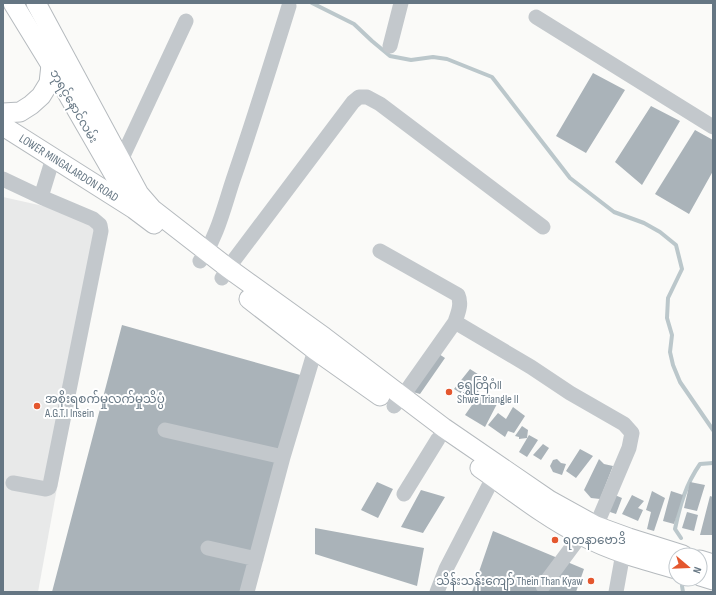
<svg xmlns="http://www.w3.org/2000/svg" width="716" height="595" font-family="'Sofia Sans Condensed','Noto Sans Myanmar',sans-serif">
  <rect width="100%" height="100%" fill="#fafaf8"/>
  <path fill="#e8e9e9" d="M3,197l103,23 -68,372h-35z"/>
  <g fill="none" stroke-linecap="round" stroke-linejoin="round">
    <path stroke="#bbc7cb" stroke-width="4" d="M312,3l42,21 18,17 18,15 21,4 22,-3 14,2 45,18 78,101 44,34 30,11 16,9 16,13 6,24 -14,29 -1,20 5,17 -2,17 3,13 7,17 33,48
      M681,538l-6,-9c5,-24 11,-45 25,-65l13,-1
      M682,586l1,6"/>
  </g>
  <path fill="#aab3b9" d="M593,73l32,17 -39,63 -30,-17z
    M651,106l29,15 -38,64 -27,-23z
    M695,130l18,10v31l-24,43 -34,-20z
    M122,325l189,53 -62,214h-197z
    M436,352l9,6 -25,36 -7,-2z
    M470,369l17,11 -15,20 -18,-11z
    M481,392l17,10 -13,25 -20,-12z
    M513,407l12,9 -11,17 -6,-2 -3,6 -17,-12 10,-12 8,6z
    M522,426l6,4 -1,8 -8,1v-2l-4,-1z
    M529,435l9,5 -11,17 -8,-5z
    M543,444l6,4 -8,12 -8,-5z
    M580,449l13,7 -17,22 -10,-7z
    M557,459l4,4 5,1 -4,11 -9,-3 -3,-6 3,-6z
    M599,459l5,5 9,2 -13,33 -9,-1 -7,-8z
    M377,482l16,7 -15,29 -17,-8z
    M690,482l15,3 -8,26 -13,-3z
    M421,490l24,7 -22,36 -22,-6z
    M652,491l13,7 -11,33 -7,-2 4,-17 -5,-2z
    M671,491l12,4 -9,29 -11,-3z
    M610,493l12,5 -6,16 -12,-4z
    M632,495l12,6 -6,7 5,2 -5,11 -16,-7z
    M710,496l3,1v38h-13z
    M687,512l11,3 -4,16 -12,-3z
    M315,528l109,20 -7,38 -102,-32z
    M493,531l91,38 -8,23h-104z"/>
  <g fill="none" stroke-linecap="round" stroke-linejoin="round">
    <g stroke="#b5babe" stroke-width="21">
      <g id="major">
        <path d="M13,3l38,62 76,132"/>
        <path d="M36,3l103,191 13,15 76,59 96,69 120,91 105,72 47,26 33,12 54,17"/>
        <path d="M3,113l17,-1 11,-7 10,-9 8,-13 2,-18"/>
        <path id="s1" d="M3,126l131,83 20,15"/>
        <path d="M249,299l66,51 65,46"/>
        <path d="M480,468c33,23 65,49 101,67 30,16 63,25 95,34"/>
        <path d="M700,560l13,4"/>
        <path d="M700,576l13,4"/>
      </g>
    </g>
    <path stroke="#c3c8cc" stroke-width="15" d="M536,17l177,110
      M390,46l11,-43
      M121,160l65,-139
      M3,179l38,18
      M380,251l78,44c4,9 0,18 -3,27
      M200,261c17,-23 24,-54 33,-81 20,-58 38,-116 56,-174
      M222,278l6,-10 125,-166 6,-5h8l13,7 163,123
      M394,406l8,-9 53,-75 76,45 39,26 54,31 8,9 -3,15 -33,78 -15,9 -38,51
      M165,430l118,27
      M13,483l33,6 3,-1 1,-3 51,-254 -1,-6 -7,-6 -52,-22 12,-39
      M404,494l34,-55
      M208,548l48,11
      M247,592l36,-135 32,-107 6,-9
      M437,592l9,-23 47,-91
      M616,592l7,-39 5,-10"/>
    <use href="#major" stroke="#fff" stroke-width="19"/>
  </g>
  <g fill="#e4572e" stroke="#fff" stroke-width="1.5">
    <circle cx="449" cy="392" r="4"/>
    <circle cx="37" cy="406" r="4"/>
    <circle cx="555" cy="540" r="4"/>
    <circle cx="591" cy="581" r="4"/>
  </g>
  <g text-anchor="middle" stroke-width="4" stroke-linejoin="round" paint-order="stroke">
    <g font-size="12" fill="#657683" stroke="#fff">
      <text transform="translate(74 106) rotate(60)" y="4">ဘုရင့်နောင်လမ်း</text>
      <text dy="4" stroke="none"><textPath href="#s1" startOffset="78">LOWER MINGALARDON ROAD</textPath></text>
    </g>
    <g font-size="12" fill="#657683" stroke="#fff" text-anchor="start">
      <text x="457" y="389">ရွှေတြိဂံII<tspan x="457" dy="14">Shwe Triangle II</tspan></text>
      <text x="45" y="403">အစိုးရစက်မှုလက်မှုသိပ္ပံ<tspan x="45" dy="14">A.G.T.I Insein</tspan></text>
      <text x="563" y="544">ရတနာဗောဒိ</text>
      <text x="583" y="585" text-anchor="end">သိန်းသန်းကျော် Thein Than Kyaw</text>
    </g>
  </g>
  <rect width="716" height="595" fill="none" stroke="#657683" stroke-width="8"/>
  <g transform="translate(688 567) rotate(109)"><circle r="19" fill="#ffffff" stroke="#c1c8cd"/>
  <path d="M0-3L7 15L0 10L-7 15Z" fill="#e4572e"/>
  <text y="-6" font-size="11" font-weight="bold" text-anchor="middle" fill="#657683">N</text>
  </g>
</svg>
